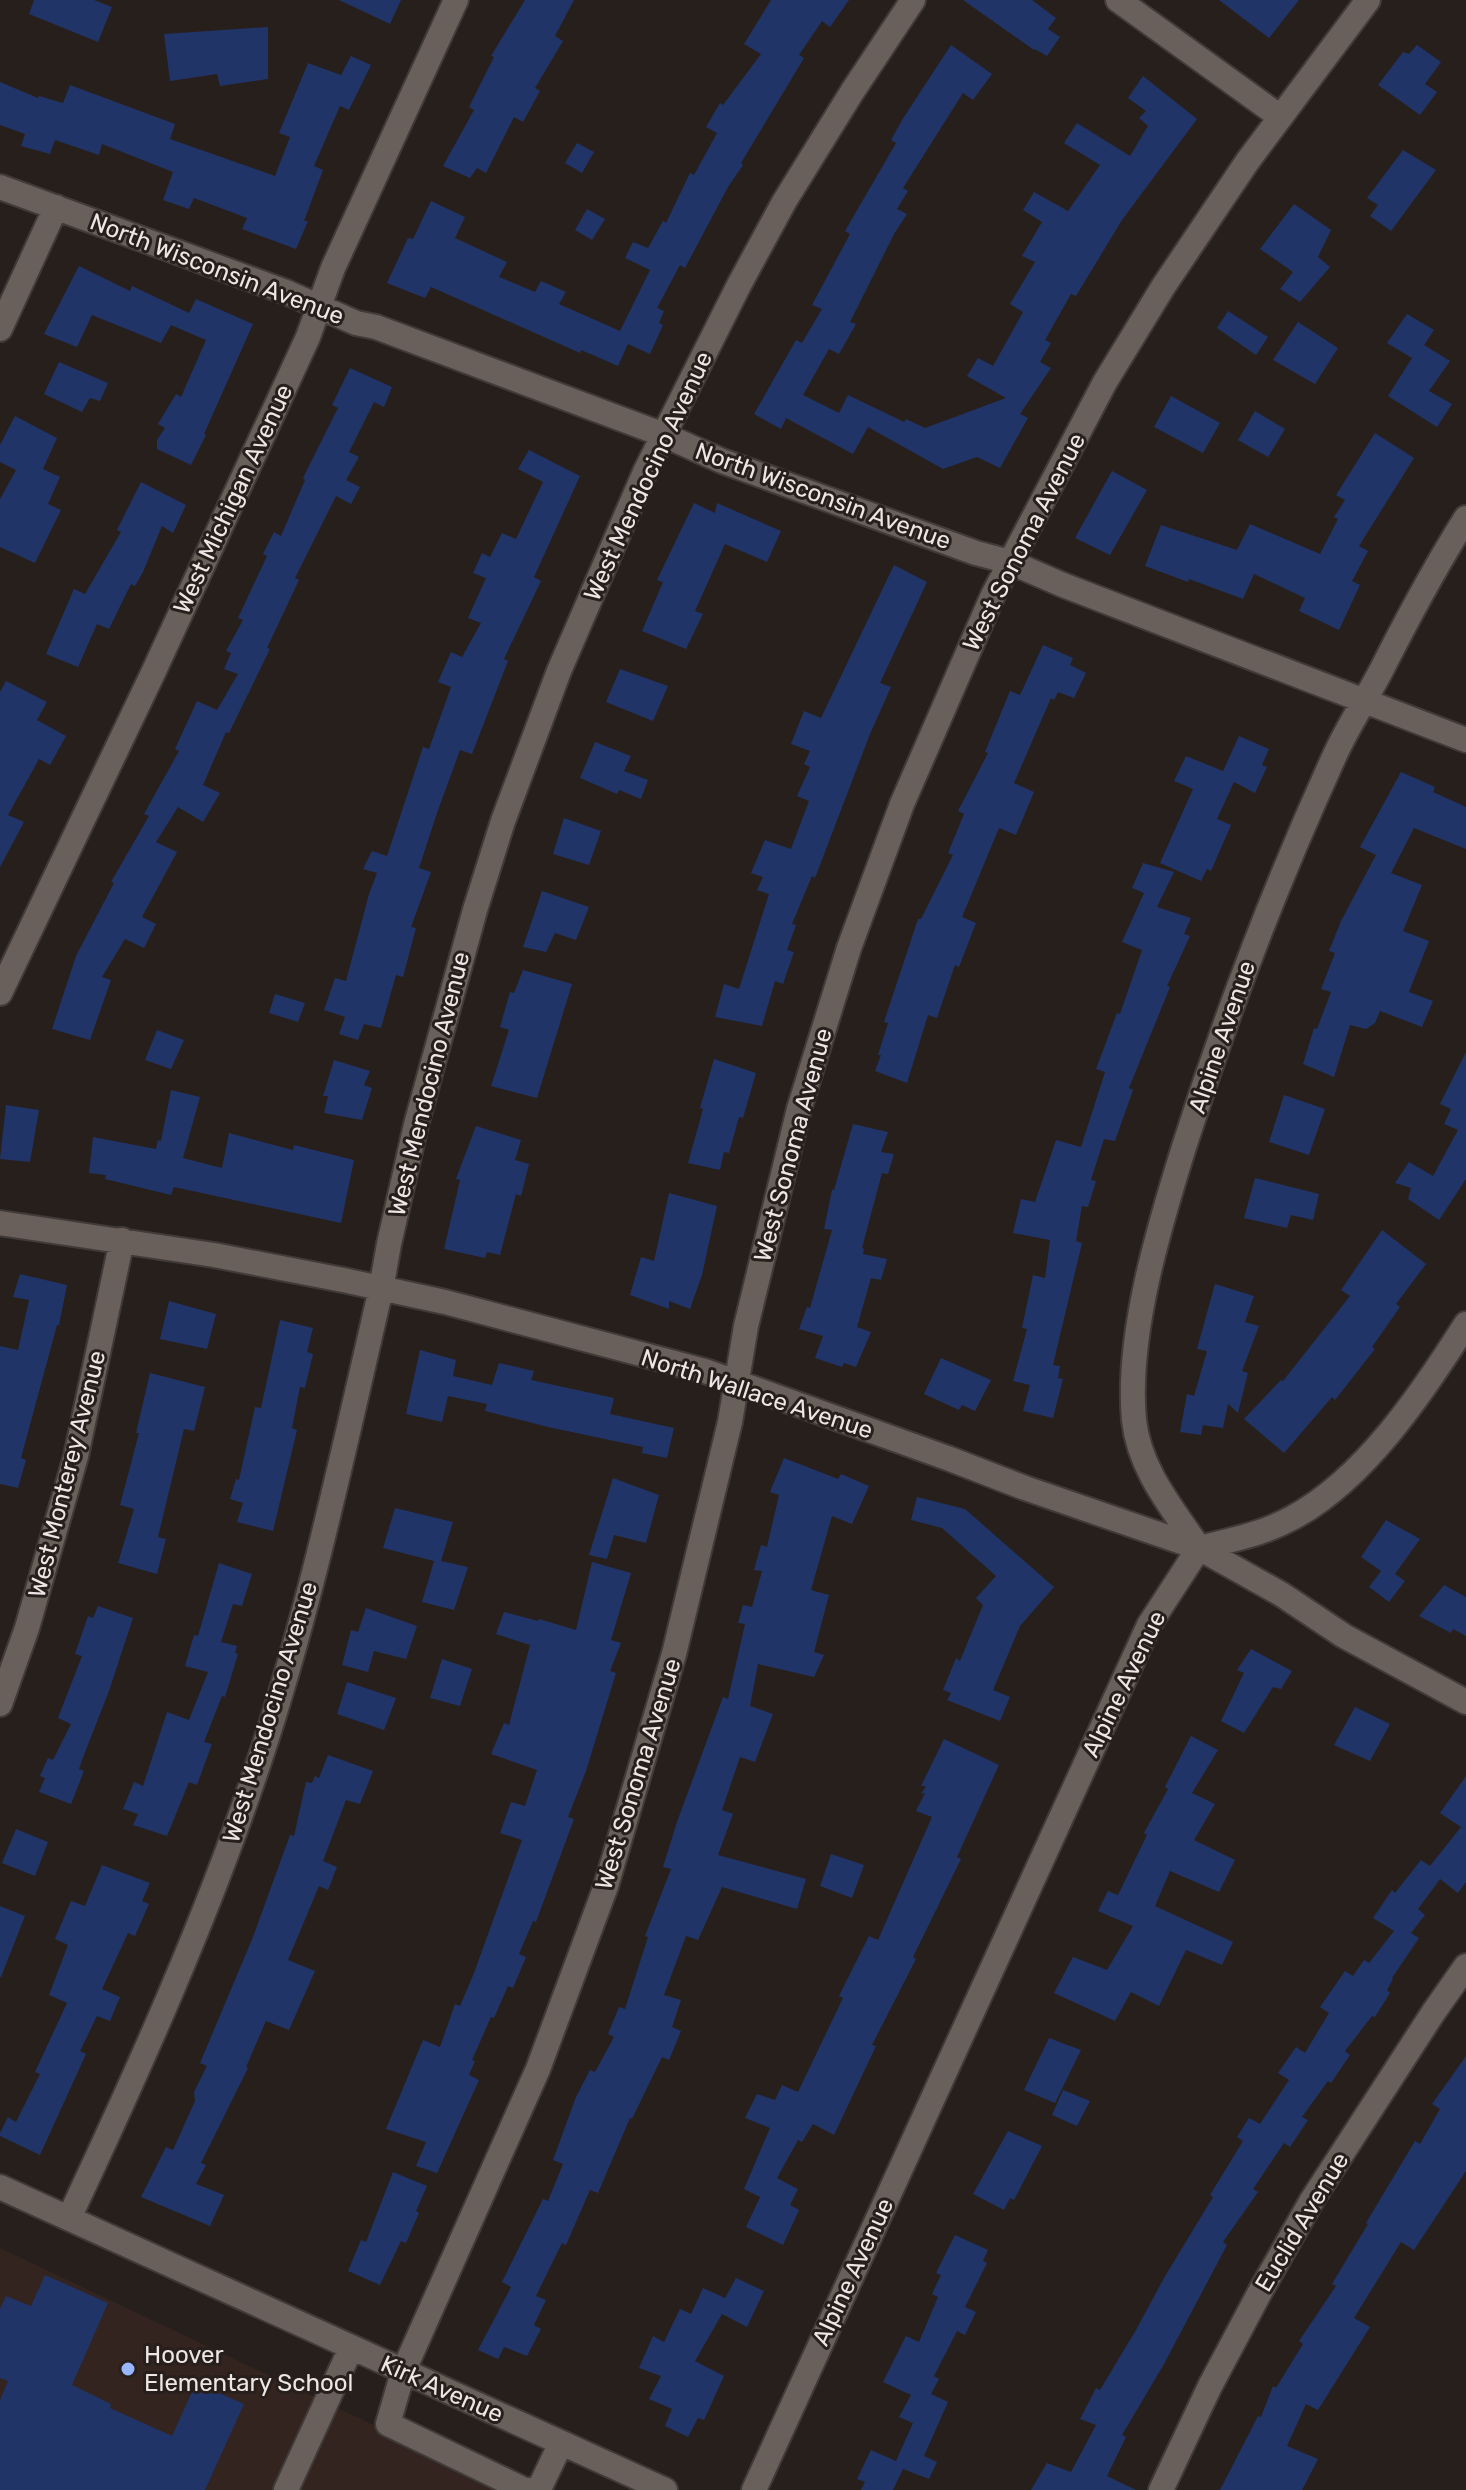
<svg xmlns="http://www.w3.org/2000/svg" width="1466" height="2490" font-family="Rubik,sans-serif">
  <rect width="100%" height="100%" fill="#271f1c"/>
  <path fill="#33241f" d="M0,2248l511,242h-511z"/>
  <path fill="#213467" d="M34,0h60l18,7 -14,35 -69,-28z
    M339,0h62l-11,24z
    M525,0h49l-19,36 8,5 -28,47 5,3 -17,31 -9,-5 -28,56 -9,-5 -7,10 -27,-12 31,-56 -5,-3 25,-50 -3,-1z
    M771,0h78l-19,27 -8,-6 -23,34 5,3 -63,105 2,2 -15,22 -43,81 -5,-3 -23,43 7,3 -5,12 4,2 -13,29 -22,-10 -10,22 -37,-16 -1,3 -149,-66 -6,11 -38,-15 21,-45 5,1 18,-38 34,16 -10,21 52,24 -8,15 36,15 6,-11 25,11 -7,12 61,27 30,-61 -25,-12 8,-16 15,6 15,-27 3,2 24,-50 4,2 23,-42 -11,-6 14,-24 3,2 38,-51 -17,-10z
    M963,0h69l24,18 -8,11 12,8 -13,19 -12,-7 -1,1z
    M1219,0h80l-30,38z
    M268,27v52l-48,7 -3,-12 -47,7 -6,-47z
    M951,45l41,29 -19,26 -10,-7 -60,95 5,3 -11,18 10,5 -13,20 -44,88 6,2 -17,30 -10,-5 -26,46 36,18 9,-18 56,27 2,-3 19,9 81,-30 -39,-22 11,-18 15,8 30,-54 -13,-8 25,-42 -13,-6 20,-34 -19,-12 11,-18 34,19 32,-46 -36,-22 13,-20 53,33 18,-30 -9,-8 7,-7 -18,-13 15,-22 54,43 -75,101 -46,76 -5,-2 -26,46 6,3 -11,19 11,6 -31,46 8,4 -28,50 -23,-11 -34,12 -75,-42 -15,27 -67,-36 -5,11 -27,-15 42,-74 6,3 20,-34 -10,-4 38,-71 -5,-3 51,-88 -5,-3 11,-20z
    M1417,45l24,17 -16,22 12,8 -17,23 -42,-30 25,-33 6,2z
    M351,56l20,9 -22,45 -9,-4 -26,60 9,4 -19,51h4l-12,28 -54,-20 5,-11 -53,-20 -5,11 -26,-9 10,-28 -71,-28 -3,11 -44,-15 -5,14 -29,-8 4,-12 -25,-9v-43l38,16 1,-2 24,7 7,-18 105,39 -5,15 105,37 15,-39 -11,-4 29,-70 33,12z
    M577,143l17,9 -12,21 -17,-10z
    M1403,150l33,20 -45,61 -21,-15 8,-11 -11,-7z
    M1294,204l37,26 -13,27 12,10 -30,35 -20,-13 13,-17 -33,-23z
    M587,209l18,10 -13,21 -17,-10z
    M79,266l51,25 2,-5 57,27 7,-14 57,25 -49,110 2,1 -15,30 -34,-16v-9l8,-12 -7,-4 18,-30 5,3 25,-57 -35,-15 -10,18 -69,-28 -15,32 -33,-13z
    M1228,311l40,26 -12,18 -39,-27z
    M1407,314l27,16 -10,15 26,16 -21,30 23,13 -15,23 -49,-31 24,-38 -25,-15z
    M1298,322l40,26 -23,36 -42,-24z
    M59,362l49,21 -8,18 -10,-3 -8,14 -38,-18z
    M350,368l42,19 -8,20 -10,-5 -25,50 10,5 -13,23 14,7 -9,17 -15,-8 -41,82 4,2 -32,68 3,1 -41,84 -3,-1 -23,53 17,8 -17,29 -25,-15 -22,35 21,10 -35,65 14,7 -12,24 -19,-9 -23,38 9,3 -21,60 -38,-11 24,-73 38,-73 -3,-1 38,-66 -5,-2 35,-63 -4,-2 22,-48 20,9 21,-36 -14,-5 7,-16 -5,-2 17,-31 -5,-2 29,-62 -4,-2 11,-22 7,4 24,-56 -2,-2 35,-70 -6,-3z
    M1171,396l49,27 -17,30 -49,-26z
    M1255,411l30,18 -17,28 -30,-17z
    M15,416l42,22 -14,31 17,8 -12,27 13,6 -26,53 -35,-16v-48l16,-29 -16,-8v-17z
    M1375,433l39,25 -55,88 9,5 -16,30 8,4 -21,45 -40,-19 6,-13 -51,-24 -11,25 -54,-20 -1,3 -43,-16 16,-41 76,25 13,-26 70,30 18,-35 -4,-2 11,-17 -9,-5z
    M529,450l51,26 -46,101 7,4 -37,78 4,2 -36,93 -12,-4 -23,63 -18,55 12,4 -20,55 5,1 -13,49 -7,-2 -15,53 -17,-4 -6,16 -19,-6 6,-17 -21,-7 11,-32 11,3 23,-87 8,-21 -14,-4 9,-18 15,5 36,-109 6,2 22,-62 -13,-5 13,-30 11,5 19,-34 -13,-5 18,-40 -13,-5 9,-20 8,4 12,-24 14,6 27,-57 -25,-13z
    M1112,471l35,19 -37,65 -35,-17z
    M141,482l45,23 -13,28 -11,-7 -19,46 -8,14 -4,-2 -22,45 -12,-5 -19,43 -32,-13 28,-65 11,5 36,-62 -4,-2z
    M694,503l21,10 2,-10 64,28 -14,31 -42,-18 -30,67 8,3 -17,35 -44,-18 21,-49 -6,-2z
    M894,565l33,17 -47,101 11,4 -21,47 -55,144 -3,-2 -20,48 4,1 -9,25 7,2 -11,32 -8,-3 -13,45 -47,-9 9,-33 15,5 30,-95 -12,-4 6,-13 -12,-4 14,-33 26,9 18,-48 -12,-5 13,-29 -6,-3 6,-13 -19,-7 13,-33 17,7z
    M1043,645l30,13 -3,7 16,8 -12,25 -16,-6 -4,8 -3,-2 -37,85 20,9 -18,43 -17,-7 -37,89 14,6 -17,44 -4,-2 -18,53 -9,-3 -21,68 -32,-12 6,-16h-3l10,-32 -4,-1 34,-103h3l32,-64 -5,-2 16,-39 -6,-3 30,-58 -3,-1 25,-61 10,4z
    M620,669l48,17 -15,35 -47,-19z
    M6,681l41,21 -10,18 29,16 -16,29 -11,-6 -31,56 16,7 -24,45v-175z
    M1239,736l30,13 -7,16 5,2 -12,26 -21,-11 -17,37 14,6 -20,46 -4,-2 -6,12 -41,-18 33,-74 -19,-8 12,-25 37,15z
    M595,742l36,14 -7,15 24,9 -7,19 -22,-9 -2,4 -37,-16z
    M1401,772l34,15 -2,5 33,15v42l-52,-21 -23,45 31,12 -19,46 26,10 -20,51 24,9 -11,26 -42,-16 -5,12 -9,6 -16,-4 -16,52 -31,-13 11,-36 3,1 14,-37 -10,-3 14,-36 -6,-2 12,-30 35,-66 -16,-8z
    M564,818l37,13 -12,34 -36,-11z
    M1143,863l31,9 -17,35 34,11 -7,16 6,2 -23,50 3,1 -41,101 4,2 -18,51 -11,-2 -13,41 5,1 -8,26 -6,-1 -6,35 6,2 -29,122 7,1 -2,12 5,1 -10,39 -30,-7 7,-26 -17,-4 14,-52 -5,-1 11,-53 12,3 5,-38 -37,-7 8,-34 14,3 21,-62 25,7 24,-75 -9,-3 21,-56 3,1 22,-64 -20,-8 22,-49 -12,-5z
    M542,891l47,16 -13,33 -21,-7 -9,19 -23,-5z
    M523,970l49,14 -35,114 -46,-12 18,-56 -9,-3 10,-35 4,1z
    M275,994l30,9 -7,19 -29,-9z
    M157,1030l27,10 -13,29 -26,-9z
    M1466,1052v127l-27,41 -31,-21 3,-11 -16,-5 14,-21 24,14 25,-46 -14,-6 7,-15 -11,-5z
    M714,1059l42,14 -13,45 -4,-1 -10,36 -5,-1 -4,18 -32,-7 15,-54 -3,-1z
    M334,1060l36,11 -6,14 8,3 -10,32 -38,-7 4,-17h-5z
    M171,1090l29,7 -17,61 39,10 7,-35 64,17 1,-5 60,15 -13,63 -167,-36 -3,8 -66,-16 1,-4 -17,-2 4,-36 63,12 2,-9 3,1z
    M1284,1095l41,14 -16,46 -40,-13z
    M6,1105l33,5 -9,52 -30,-3z
    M853,1124l35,8 -7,20 13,2 -6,20 -6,-1 -20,75 2,1 -1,5 24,5 -6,21 -10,-2 -14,49 14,5 -15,35 -12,-4 -2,4 -27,-9 8,-22 -24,-7 8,-22 3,1 22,-78 -8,-1 8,-39h2z
    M476,1126l45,14 -6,20 14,4 -8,32 -5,-2 -16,61 -13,-3 -2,6 -41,-9 16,-69 -4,-1z
    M1255,1178l64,16 -6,26 -22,-5 -4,13 -43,-10z
    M669,1193l48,13 -15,69 -12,34 -21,-8v8l-39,-14 11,-38 13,4z
    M1382,1230l44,34 -30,40 4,3 -28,40 3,2 -40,51 -3,-3 -48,56 -40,-34 37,-39 2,1 67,-85 -9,-6z
    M20,1274l47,11 -8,40h-2l-36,133 5,2 -8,28 -18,-4v-138l18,4 11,-50 -16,-3z
    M1215,1284l39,12 -9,26 14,4 -17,45 6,2 -10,40 -10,-9 -5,24 -20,-3 -2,10 -21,-3 7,-38 7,2 13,-45 -10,-2z
    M169,1301l47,13 -9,35 -47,-10z
    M280,1320l33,8 -6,24 6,2 -8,34 -5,-1 -8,41 5,2 -24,101 -36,-9 6,-19 -13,-4 6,-20 3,1 16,-73 6,1z
    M420,1350l36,10 -3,16 39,9 7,-22 35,8 -3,9 83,18 -4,16 64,14 -7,30 -25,-5 1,-6 -95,-20 -63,-16 2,-7 -39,-8 -6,26 -36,-8z
    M941,1358l50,22 -16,31 -13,-6 -3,5 -35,-16z
    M150,1373l55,14 -11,44 -10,-2 -26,108 8,2 -9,35 -39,-11 16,-54 -14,-4 19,-72h-3z
    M784,1458l54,21 3,-5 28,12 -17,38 -20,-8 -21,74 18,5 -15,57 10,3 -10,22 -56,-13 -8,42 23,8 -18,48 -15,-5 -18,53 11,4 -15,41 88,24 -9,30 -75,-22 -24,53 -12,-4 -22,59 17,5 -9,27 9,4 -12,29 -7,-3 -30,62 -2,-1 -32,75 -8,-3 -24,55 -4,-2 -26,53 10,4 -12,25 7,4 -14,27 -23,-9 -6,12 -20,-9 33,-63 -9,-5 41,-83 5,2 15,-37 -10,-4 23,-63 14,-27 5,2 19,-35 -6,-3 11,-27 6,2 23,-72 -3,-1 26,-67 -8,-2 14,-45 46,-125 5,2 17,-75 -7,-1 5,-18 9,2 10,-36 -8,-1 7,-25 6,2 12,-52 -9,-3z
    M613,1478l46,17 -13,48 -32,-8 -7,24 -18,-4z
    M917,1497l48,12 89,78 -34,39 -27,64 17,7 -10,24 -53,-21 4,-7 -8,-3 13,-32 4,3 23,-56 -7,-7 20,-22 -54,-48 -31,-8z
    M395,1508l58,14 -12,39 27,6 -14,43 -32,-8 12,-41 -51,-13z
    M1386,1520l34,19 -25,35 10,7 -16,21 -20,-15 12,-16 -20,-14z
    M592,1562l39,11 -20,67 10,3 -11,28 6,2 -30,98 -18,46 6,2 -38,103 -3,-1 -14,33 7,3 -13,31 -5,-2 -14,32 -3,-1 -19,43 3,1 -6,14 10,5 -42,93 -21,-7 10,-24 -40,-13 37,-89 17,7 15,-43 5,2 14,-33 48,-133 -22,-7 11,-31 14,4 12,-36 -46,-16 13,-31 5,2 21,-80 -34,-11 8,-22 34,9 1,-2 37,11z
    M219,1563l33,11 -10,32 -9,-2 -12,38 16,4 -2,7 3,1 -13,43 -3,-1 -18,46 8,2 -15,41 -8,-3 -22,54 -34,-11 5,-11 -15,-5 11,-27 9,4 24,-74 22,8 19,-48 -23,-6 9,-31 4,1z
    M1444,1585l22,12v39l-13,-7 -2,4 -32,-17z
    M98,1606l35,12 -24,73 -27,69 -3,9 5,2 -13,33 -32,-12 6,-14 -5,-2 8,-18 5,2 18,-36 -13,-6 24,-62 -7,-2 13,-38 5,2z
    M366,1608l51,18 -11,33 -32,-8 -6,21 -26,-7 9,-35 7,2z
    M1251,1649l41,22 -11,18 -8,-2 -29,46 -23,-12 23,-48 -7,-3z
    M442,1659l30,10 -12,37 -30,-8z
    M347,1682l49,16 -12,32 -47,-16z
    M1355,1707l35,17 -20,37 -36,-16z
    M1191,1736l27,14 -26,43 23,11 -21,36 41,20 -16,32 -49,-21 -15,35 78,36 -11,23 -36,-15 -27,56 -28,-14 -16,29 -61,-28 19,-36 34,13 26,-44 -35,-15 10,-20 10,4 29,-60 -3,-2 24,-44 -3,-2z
    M944,1739l55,26 -42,92 4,2 -48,98 3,2 -44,86 4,1 -42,89 -21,-11 -11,18 -4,-2 -21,38 21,11 -8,16 9,5 -16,35 -37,-18 14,-30 -16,-8 26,-61 -25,-10 12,-24 18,6 7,-15 16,7 45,-94 -4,-2 30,-60 9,4 54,-123 -16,-6 9,-18 -4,1 5,-8h-5z
    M328,1755l45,16 -13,33 -14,-4 -23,61 14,6 -9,23 -9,-4 -31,74 27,11 -26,59 -23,-9 -20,46 2,1 -47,95 5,2 -10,19 28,11 -14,31 -69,-29 25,-50 7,3 22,-49 -1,-9 13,-26 -7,-3 53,-126 37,-102 4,1 12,-54 6,1 3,-7 4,2z
    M1466,1776v106l-8,11 -18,-14 -22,30 7,6 -14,18 8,5 -27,40 1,1 -6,11 3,3 -15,24 -3,-1 -27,35 5,4 -19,28 -3,-2 -26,36 6,3 -18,27 -6,-4 -31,46 5,3 -35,50 4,3 -63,119 -42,71 4,2 -19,39 29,14h-105l16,-27 24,9 25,-47 -16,-6 16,-31 4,2 36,-60 28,-52 49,-81 -3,-2 33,-54 -6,-4 12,-19 11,6 29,-44 -11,-7 18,-26 9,6 24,-40 -9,-6 25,-36 8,5 11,-16 5,3 25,-32 -21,-13 19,-28 3,3 26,-33 9,6 31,-39 -21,-14z
    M16,1829l32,13 -13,34 -33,-13z
    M831,1854l33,11 -12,33 -32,-12z
    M102,1865l48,18 -8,18 7,3 -14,32 -7,-3 -26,56 18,8 -10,24 -13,-5 -17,35 6,3 -46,101 -40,-19v-3l8,-16 8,5 24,-48 -5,-2 32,-69 -18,-8 19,-50 -13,-6 16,-38 14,5z
    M0,1906l25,10 -24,61h-1z
    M1049,2038l32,12 -26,53 -31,-13z
    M1466,2056v115l-52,79 -13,-8 -47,76 16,9 -52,83 -12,-6 -19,42 31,13 -16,31h-82l38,-74 3,1 12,-31 3,2 27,-44 -4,-3 37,-55 -4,-2 36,-60 -2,-1 49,-82 5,3 20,-35 -8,-5z
    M1063,2090l27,11 -13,25 -25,-11z
    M1008,2131l34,15 -28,54 -4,-2 -6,12 -31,-16z
    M393,2172l34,14 -11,25 3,2 -13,30 -5,-2 -21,44 -32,-14 13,-31 5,2z
    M955,2235l33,15 -5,11 4,2 -22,44 11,5 -11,23 -8,-4 -23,45 5,3 -8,15 17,8 -24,54 13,6 -8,17 -26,-10 -10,21h-32l4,-8 -8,-3 14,-29 25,11 17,-38 -14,-6 12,-22 -28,-13 23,-46 13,6 19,-45 -6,-3 9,-19 -5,-2z
    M45,2275l63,28 -36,82 39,19 -1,4 62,28 24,-53 48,21 -39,86h-205v-90l8,-19 -8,-3v-69l6,-13 25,10z
    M736,2278l28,13 -17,36 -25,-13 -27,47 29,15 -20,44 -6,-2 -10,19 -23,-11 7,-17 -23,-10 12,-23 -22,-8 14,-32 11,6 16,-33 11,5 12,-26 22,10z"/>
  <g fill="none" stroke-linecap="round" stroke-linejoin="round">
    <g stroke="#413a37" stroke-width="28">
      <path id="minor" d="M1118,0l161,116
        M0,187l286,105 70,31 20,4 288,108 58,26 254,92 34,9 53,23 403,155
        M0,329l56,-122
        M0,993l153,-320 155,-336 25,-69 123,-268
        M0,1223l214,32 129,25 102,22 260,69 245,88 75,29 174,60 82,46 63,42 122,66
        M1199,1548c-27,-40 -60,-79 -65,-128 -8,-84 25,-193 50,-273 42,-133 92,-263 150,-390 15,-34 36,-63 52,-96 25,-49 51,-97 80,-143
        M1199,1548c32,-8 64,-14 93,-30 72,-38 131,-126 174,-194
        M0,1704l27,-76 49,-172 46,-216
        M0,2187l665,303
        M69,2218c70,-149 139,-302 191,-459 51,-153 84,-312 121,-470l8,-45 27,-119 59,-215 28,-89 56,-150 86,-199 94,-187 45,-83 68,-110 61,-92
        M286,2490l65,-142
        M525,2490l-137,-66 15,-52 135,-303 68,-183 68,-232 56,-232 16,-96 53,-217 50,-161 53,-144 91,-209 112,-213 58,-95 84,-125 121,-162
        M530,2490l10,-3 21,-44
        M754,2490l395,-865 50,-77
        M1161,2490l49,-104 50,-94 52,-92 121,-187 33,-47"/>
    </g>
    <use href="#minor" stroke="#695f5b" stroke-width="24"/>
  </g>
  <circle fill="#97b6fd" stroke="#271f1c" stroke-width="3" cx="128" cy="2369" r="8"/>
  <g text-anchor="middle" stroke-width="6" stroke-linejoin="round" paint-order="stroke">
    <g font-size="24" fill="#ede6e4" stroke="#271f1c">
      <text transform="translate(217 269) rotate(21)" y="8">North Wisconsin Avenue</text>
      <text transform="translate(648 476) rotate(-65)" y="8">West Mendocino Avenue</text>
      <text transform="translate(823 496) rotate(20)" y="8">North Wisconsin Avenue</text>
      <text transform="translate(233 499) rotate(-65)" y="8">West Michigan Avenue</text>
      <text transform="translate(1024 542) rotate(-63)" y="8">West Sonoma Avenue</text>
      <text transform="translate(1222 1037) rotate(-71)" y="8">Alpine Avenue</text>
      <text transform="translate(429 1084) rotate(-76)" y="8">West Mendocino Avenue</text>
      <text transform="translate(793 1145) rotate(-75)" y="8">West Sonoma Avenue</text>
      <text transform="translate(757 1394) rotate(18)" y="8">North Wallace Avenue</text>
      <text transform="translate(67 1474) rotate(-76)" y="8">West Monterey Avenue</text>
      <text transform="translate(1124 1684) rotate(-64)" y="8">Alpine Avenue</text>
      <text transform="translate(270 1712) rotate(-73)" y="8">West Mendocino Avenue</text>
      <text transform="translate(638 1774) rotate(-73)" y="8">West Sonoma Avenue</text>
      <text transform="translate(1302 2222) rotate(-59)" y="8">Euclid Avenue</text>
      <text transform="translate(853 2272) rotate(-65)" y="8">Alpine Avenue</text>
      <text transform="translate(442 2389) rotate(24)" y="8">Kirk Avenue</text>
    </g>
    <g font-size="24" fill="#ede6e4" stroke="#271f1c" text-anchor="start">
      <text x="144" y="2363">Hoover<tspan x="144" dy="28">Elementary School</tspan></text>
    </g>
  </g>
</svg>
